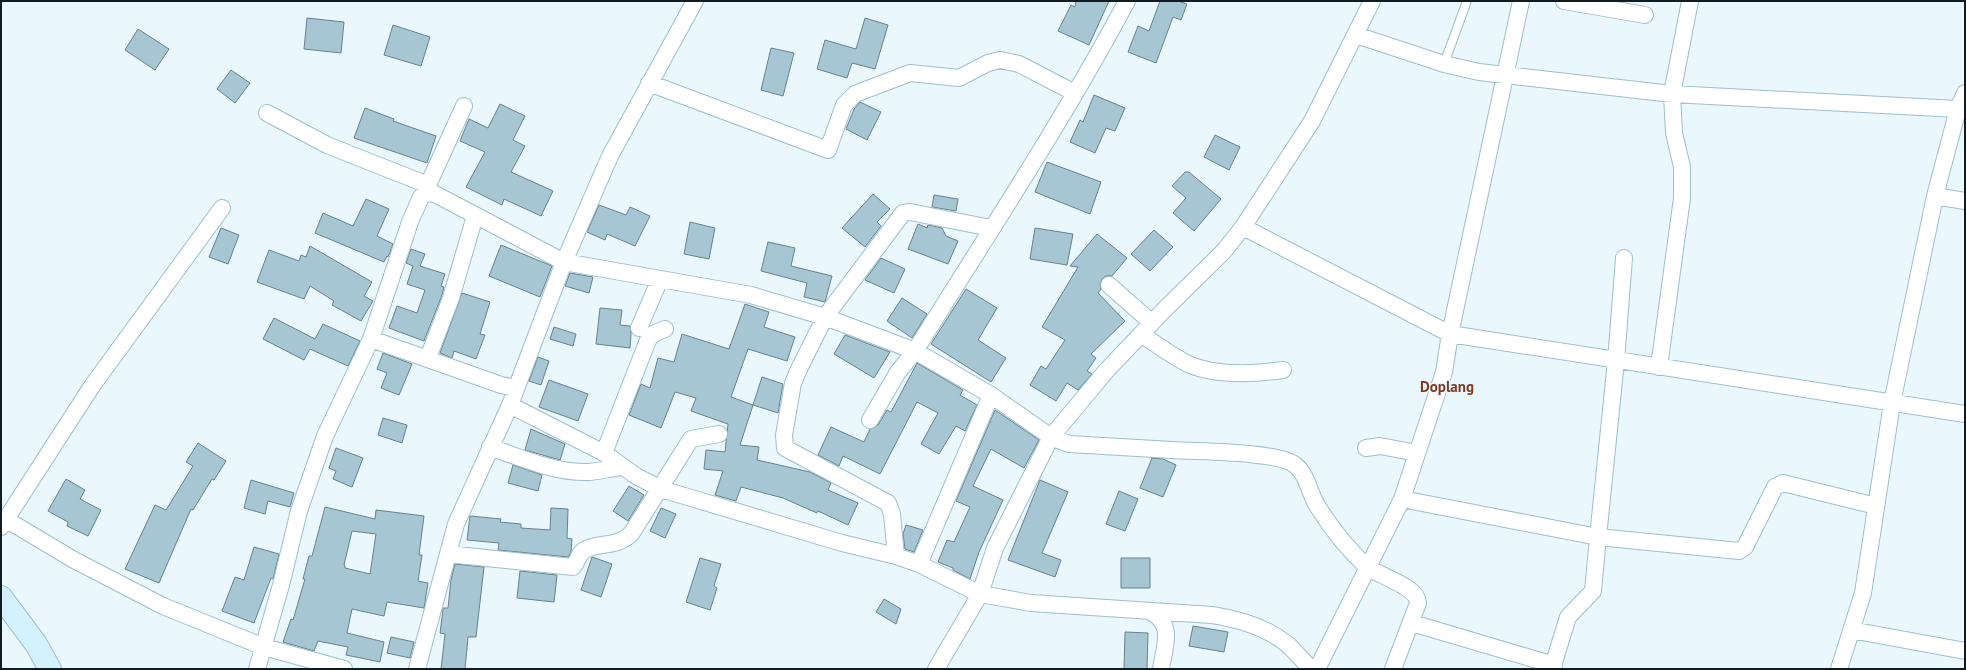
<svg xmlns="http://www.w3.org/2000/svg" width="1966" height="670" font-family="'PT Sans',sans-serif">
  <rect width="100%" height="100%" fill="#eaf7fc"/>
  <path fill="#a5c6d2" stroke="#64838f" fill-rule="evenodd" d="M1076,1h33l-20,44 -31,-14 13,-26 4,2z
    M1160,1h18l9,3 -6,16 -8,-3 -17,46 -28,-11 10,-26 11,5z
    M307,18l37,4 -3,31 -37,-4z
    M865,18l23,7 -13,44 -23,-6 -5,15 -30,-9 8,-29 31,9z
    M393,25l37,12 -9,29 -37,-11z
    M138,29l31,20 -14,21 -30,-20z
    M771,48l23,5 -11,43 -22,-6z
    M231,70l19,13 -15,20 -18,-14z
    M1094,95l31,13 -10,23 -9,-3 -11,25 -25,-11 10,-22 3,2z
    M860,102l21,10 -14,28 -21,-11 8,-20z
    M500,104l25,12 -12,24 12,6 -14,26 42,19 -12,25 -37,-17 -2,6 -36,-18 19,-35 -25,-11 9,-22 19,9z
    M365,108l29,11 -1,2 43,15 -9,27 -73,-25z
    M1215,135l25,12 -11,23 -25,-13z
    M1047,162l54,20 -11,32 -55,-22z
    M1185,172h4l32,27 -27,32 -21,-18 13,-15 -14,-12z
    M873,194l17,15 -13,13 4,4 -16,21 -23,-19z
    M934,195l24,4 -2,12 -24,-4z
    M366,199l23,10 -12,27 16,8 -5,13 -1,-1 -3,6 -69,-29 8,-20 30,13z
    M599,205l27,10 4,-8 20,9 -15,30 -28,-12 -2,6 -18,-8z
    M690,222l25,6 -6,31 -25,-5z
    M918,224l9,4 1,-3 14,3 4,8 12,5 -10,23 -40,-15z
    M221,228l18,7 -11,29 -19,-7z
    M1035,228l38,6 -6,31 -37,-6z
    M1154,230l19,17 -23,24 -19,-17z
    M1097,234l30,24 -15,18h-6l-4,3 -2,5 1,5 -3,4 27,28 -34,33 5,4 -9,13 5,3 -14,16 -11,-7 -11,18 -26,-16 11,-19 5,3 19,-29 -23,-13 36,-60 -8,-1z
    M768,242l27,6 -4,18 41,10 -7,26 -21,-5 3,-14 -46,-12z
    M501,245l51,21 -12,31 -51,-21z
    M310,246l62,36 -8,14 9,5 -12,20 -29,-16 2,-4 -24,-15 -6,13 -47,-17 12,-32 30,11 2,-6 5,2z
    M411,249l14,5 -5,12 25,8 -4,12 3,1 -2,8 -18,46 -35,-13 8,-22 20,7 8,-23 -18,-6 6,-18 -7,-3z
    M881,258l24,11 -11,24 -29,-13z
    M570,273l23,4 -4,16 -24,-7z
    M966,289l31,19 -19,32 28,18 -15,24 -60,-38z
    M462,293l28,9 -10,32 5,1 -9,24 -22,-8 -2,7 -12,-5z
    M902,298l25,16 -15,24 -25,-17z
    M745,304l24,8 -5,15 31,10 -8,24 -39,-12 -17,48 22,8 -13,40 19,2 -2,13 53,12 21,11 -3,7 30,13 -10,22 -30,-14 -1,2 -34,-15 -42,-11 -5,14 -21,-6 8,-24 -19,-2 2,-19 19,2 3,-28 -37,-13 5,-13 -21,-6 -14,36 -32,-13 12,-31 9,4 8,-30 16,4 8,-28 47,15z
    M600,308l22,2 -2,15 10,1 1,8 -1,14 -34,-4z
    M274,318l41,21 8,-15 37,17 -12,25 -38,-17 -6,11 -41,-21z
    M554,327l22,7 -3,12 -23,-7z
    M845,335l45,17 -16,26 -40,-24z
    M383,353l29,11 -13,31 -18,-7 6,-15 -10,-4z
    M538,357l11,4 -8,24 -12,-4z
    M917,363l46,27 -3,5 17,10 -12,26 -9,-5 -17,28 -18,-10 17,-31 -21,-11 -37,72 -37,-18 -4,10 -21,-11 13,-28 33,15 6,-13 8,-4 9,-15 4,2z
    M762,377l21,7 -5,29 -25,-8z
    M549,380l39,14 -10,27 -39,-14z
    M995,410l44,30 -15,28 -33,-19 -18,37 30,14 -24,52 -9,27 -17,-9v-2l-15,-6 9,-22 7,2 16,-35 -14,-6z
    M383,418l24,7 -5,18 -24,-8z
    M531,429l34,15 -5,16 -35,-10z
    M198,443l28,18 -12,19 -2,-1 -19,31 -2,-1 -32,74 -34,-14 30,-64 11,5 27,-44 -7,-4z
    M336,448l27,10 -11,29 -19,-8 3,-8 -7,-3z
    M1152,458l11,1 13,6 -13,32 -23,-9z
    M513,465l29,10 -4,16 -30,-8z
    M66,479l19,11 -5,9 21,11 -13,26 -21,-10 1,-4 -20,-11z
    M251,480l43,13 -4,14 -22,-6 -3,13 -21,-6z
    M1040,480l28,12 -26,61 19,7 -6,17 -47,-17z
    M629,486l15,9 -16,26 -15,-10z
    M1119,491l19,8 -13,32 -19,-7z
    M325,507l50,12 1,-9 48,6 -5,39h3l-4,26 10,2 -4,25 -37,-6 -3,14 -32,-7 -5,24 37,9 -4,20 -34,-7 2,-8 -30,-6 -4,10 -31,-9 8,-23 2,1 12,-41h-2l6,-23h3zM352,531l24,3 -6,40 -25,-6v-2l-1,-1z
    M551,508l17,1 -1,29 5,1 -1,13 -3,5 -70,-7 1,-7 -32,-3 3,-24 31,3 -1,3 21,2v4l29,2z
    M661,508l15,6 -11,24 -15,-7z
    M906,525l17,5 -9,22 -9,-3 -2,-15z
    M254,547l25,7 -6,25 -2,-1 -17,45 -32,-12 13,-34 9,3z
    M592,557l20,7 -11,33 -20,-7z
    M700,558l21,6 -7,22 3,2 -7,22 -24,-8z
    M1121,558h29v30h-29z
    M455,564l29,3 -8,70h-8l-3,32h-24l4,-35 -5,-1 3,-23v-2h5l3,-28z
    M520,571l37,4 -3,27 -37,-4z
    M884,599l17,10 -5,15 -20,-12z
    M1193,626l35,6 -4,20 -35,-6z
    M1125,632l23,1 -1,36h-23z
    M391,637l23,5 -4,16 -23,-5z"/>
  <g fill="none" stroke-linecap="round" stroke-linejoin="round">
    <g stroke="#9ebfcb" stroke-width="10">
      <path id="lane" d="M1444,64l23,-63"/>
    </g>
    <g stroke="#9ebfcb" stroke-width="18">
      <path id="street" d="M1564,1l81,14
        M1356,35l88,29 35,8 193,22 286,15
        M649,83l179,67 16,-45 11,-11 55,-21 49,5 29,-15 12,-3 19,4 56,29
        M267,113l60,32 101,40
        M426,193l2,-8 36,-79
        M1935,196l30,5
        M1243,227l207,107 515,80
        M1109,285l43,38
        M639,328l21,-49
        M1141,334c15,10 31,22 47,30 27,12 66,10 95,6
        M371,339l130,46 15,3
        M428,358l23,-60 24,-82
        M1659,367l23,-169v-31l-8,-34 -2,-39 18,-93
        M510,405l94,48 32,23 25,13 181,54 54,13 23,8 61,30 51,9 181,12c26,4 54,12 75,29 9,8 16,17 24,25
        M870,420l28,-48 17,-21c72,-116 148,-230 212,-350
        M490,447c31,11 65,26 99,25 11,-1 23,-4 34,-5
        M1366,448l14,-2 37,7
        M604,453l44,-113 5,-6 12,-5
        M1402,499l196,38 18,-176 8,-103
        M7,520l67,40 89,46 101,41 80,22
        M1,527l91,-141 130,-178
        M448,554l125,13c5,-5 4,-11 10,-16 15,-10 31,-2 48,-17l60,-95 28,-5
        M896,556l-4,-42 -4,-11 -103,-55 -1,-13 9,-52 6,-14 26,-52 78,-104 7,-1 81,16
        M919,564l72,-169
        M1151,612c24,13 13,35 10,57
        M1412,623l142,42
        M1851,630l114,21
        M257,669l24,-84 18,-74 26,-75 46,-97 39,-117 11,-25 5,-4 9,1 129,68 187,33 74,22 90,34 76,44 60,42 18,7c34,2 69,4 103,6 25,2 106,1 123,15 13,10 14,29 23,42 13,21 30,42 48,59 12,10 52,20 52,37l-25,66
        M417,669l39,-145 54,-119 54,-143 46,-106 85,-155
        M936,669l44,-75 15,-46 56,-111 56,-67 56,-59 61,-60 19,-24 69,-106 60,-120
        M1317,669l85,-170 42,-127 6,-38 71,-333
        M1552,669l16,-52 25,-26 5,-54 141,14 6,-4 30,-60 8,-4 93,23
        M1839,669l24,-76 29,-190 43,-207 23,-87 7,-16"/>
    </g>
    <g stroke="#9ebfcb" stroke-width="24">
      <path id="secondary" d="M1,597l35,47 14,25"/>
    </g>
    <use href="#lane" stroke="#fff" stroke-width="8"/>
    <use href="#street" stroke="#fff" stroke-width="16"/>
    <use href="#secondary" stroke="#d3f2fd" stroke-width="22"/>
  </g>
  <g text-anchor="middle" stroke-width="3" stroke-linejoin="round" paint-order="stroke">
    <g font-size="15" font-weight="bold" fill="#7e3b21" stroke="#eaf7fc">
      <text x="1447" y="392">Doplang</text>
    </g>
  </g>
  <rect width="1966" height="670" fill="none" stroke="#101c21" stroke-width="4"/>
</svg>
